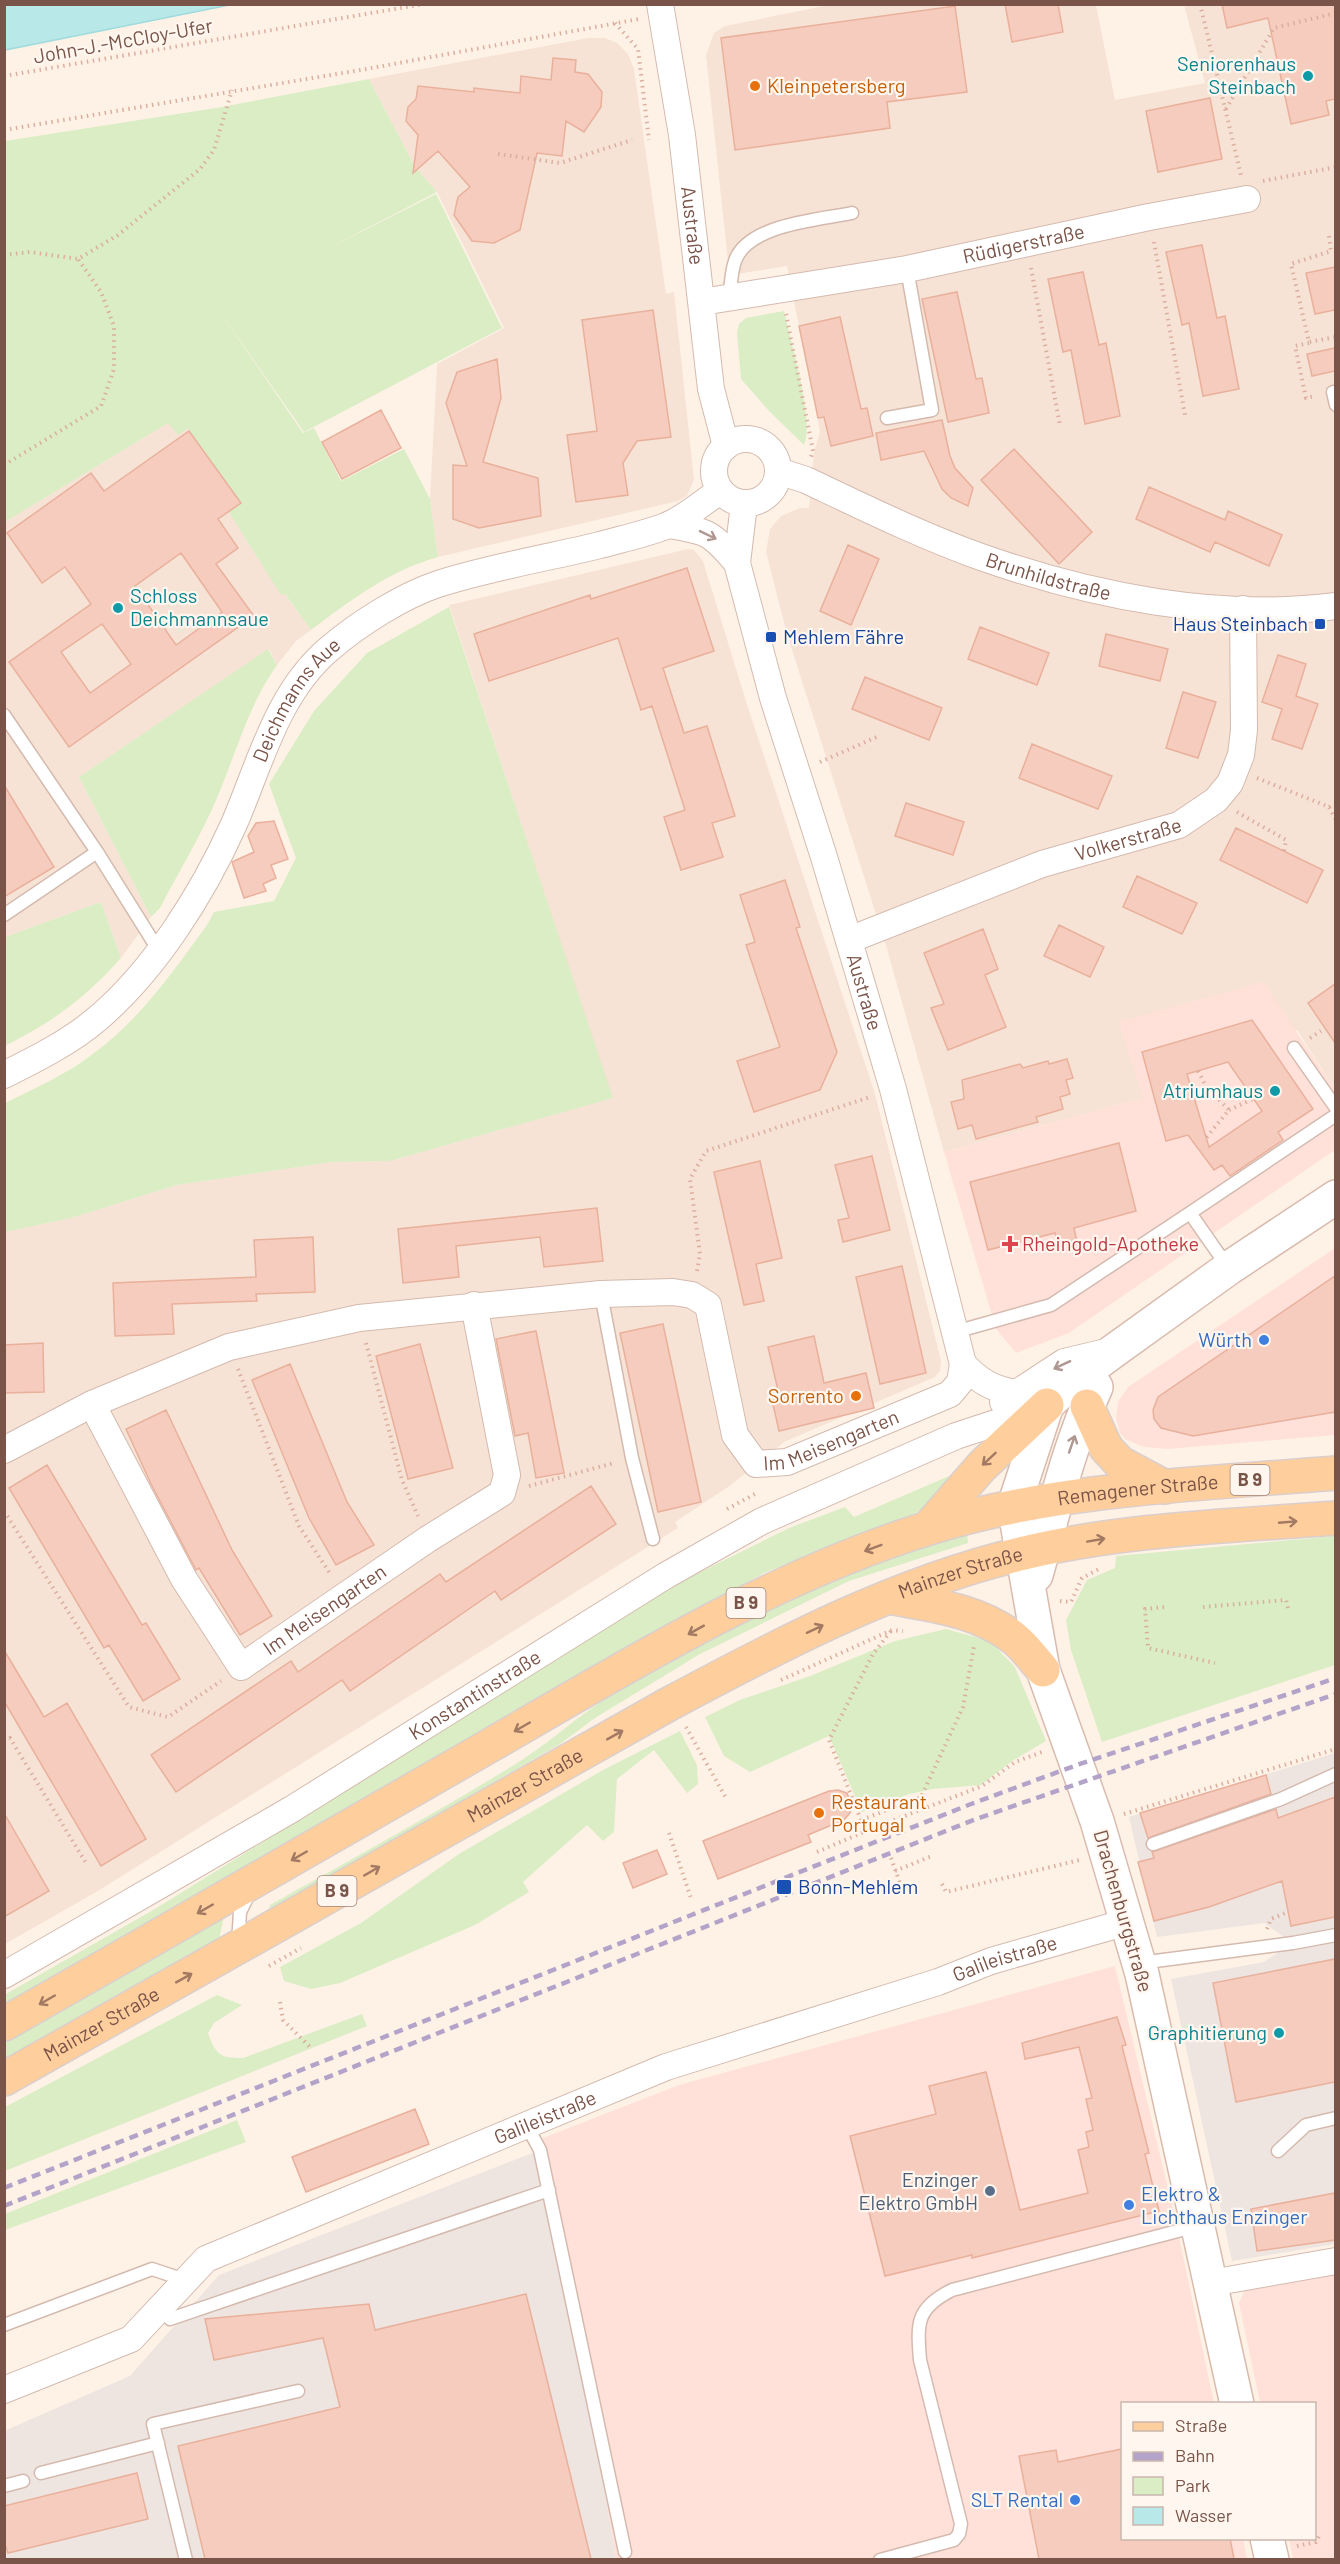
<svg xmlns="http://www.w3.org/2000/svg" width="1340" height="2564" font-family="Barlow,sans-serif">
  <rect width="100%" height="100%" fill="#fef2e7"/>
  <path fill="#f6e3d5" d="M829,5h267l19,95 90,-17 -21,-78h151v1084l-38,-59 -153,68 -200,54 -57,-203 -100,-315 -21,-82 4,-23 11,-13 19,-8h9l5,-56 6,-20 -33,-166 -50,8 -9,-12 -22,-207 8,-22 11,-7z
    M588,38h17l12,5 11,11 6,15 32,225 8,-2 20,188 -7,16 -9,5 -240,56 -8,-58 7,-135 67,-36 -67,-136 -22,-25 -46,-88z
    M168,423l20,5 49,74 -9,8 53,84 3,-1 27,37 -15,11 -19,24 -8,-16 -190,128 72,140 -30,41 -20,-56 -96,35v-415z
    M688,549l6,1 9,11 42,137 130,396 66,267 -1,10 -5,6 -151,65 -53,43 -56,37 3,6 -580,363 -93,53 -1,-712 67,-14 106,-33 155,-23 58,-1 222,-63 -163,-493z"/>
  <path fill="#ffe1da" d="M1263,982l72,107v61l-266,183 -53,20 -20,-24 -52,-177 199,-54 -24,-76z
    M1335,1248v187l-167,14 -24,-2 -19,-8 -5,-6 -4,-15 2,-16 10,-15z
    M1115,1966l60,252 39,185 -92,1v134l121,1 4,20h-631l-42,-251 -39,-167 144,-56z
    M1335,2274v285h-42l-4,-20 25,-1v-134l-54,-1 -21,-100 5,-11 6,-5z"/>
  <path fill="#eee5e1" d="M1335,1753v491l-103,17 -61,-282 93,-17 29,-19 -29,-20 -107,14 -28,-120z
    M540,2150l34,158 42,251h-611l-1,-128 126,-55 89,-101z"/>
  <path fill="#daedc4" d="M369,79l46,88 22,25 -120,62 119,-60 66,134 -198,104 -88,-126 87,127 11,-5 27,53 63,-32 26,50 8,58c-49,14 -87,43 -127,73l-26,-36 -4,1 -54,-86 9,-7 -48,-74 -10,7 -10,-12 -163,99v-381l211,-33z
    M784,311c6,28 31,111 20,134l-34,-33 -29,-33 -4,-46 2,-9 7,-6z
    M449,607l164,491 -223,63 -58,1 -155,23 -106,33 -66,14v-129c28,-14 60,-28 85,-47 49,-35 82,-83 117,-131l7,-13 60,-11 22,-43 -27,-74 45,-73 53,-58z
    M268,649l9,16c-29,41 -41,88 -60,133 -16,38 -38,73 -57,110l-9,9 -72,-140z
    M101,902l20,56c-37,41 -67,63 -116,88v-109z
    M963,1470l-28,31 -22,14 -149,58 -185,102 -574,331 -1,-11 151,-86 529,-329 105,-52 56,-21 9,10z
    M967,1533l1,10 -119,38 -149,73 -105,64 -35,26 -286,165 -5,-1 1,-3c82,-46 164,-91 244,-140 31,-19 58,-44 88,-64 113,-73 235,-131 365,-168z
    M1335,1536v129l-233,77 -31,-92 -5,-30 21,-40 28,-12 1,-12z
    M946,1629l44,12 25,26 31,74 -34,20 -31,24 -48,4 -24,5 -47,18 -33,-76 -79,36 -26,-16 -19,-39 35,-17 70,-24 85,-35z
    M680,1731l17,34 1,19 -11,9 -33,-43 -37,29 -3,53 -11,9 -16,-16 -64,57 6,10 -54,33 -135,58 -29,6 -27,-8 -4,-14 81,-44 98,-69 144,-84z
    M224,1915l-5,25 -214,121 -1,-18z
    M217,1995l25,10 -28,18 -6,10c8,22 12,25 35,25l119,-44 5,12 -362,145v-64z
    M237,2120l9,22 -241,88v-16z"/>
  <path fill="#b9e8e9" stroke="#9fdadc" stroke-width="1.5" d="M5,4h225v1l-225,45z"/>
  <path fill="#f5ccbd" stroke="#e9b09c" stroke-width="1.5" fill-rule="evenodd" d="M1005,4h53l5,28 -51,10z
    M1222,4h113v95l-9,2 3,14 -38,9 -23,-106 -41,10z
    M955,6l12,86 -80,10 3,26 -155,22 -14,-112z
    M553,58l23,2 -1,12 13,2 14,18 -1,15 -17,25 -18,-11 -4,35 -25,-3 -17,77 -26,13 -22,-2 -18,-26 4,-18 12,-10 -32,-36 -25,22 5,-38 -12,-14 2,-14 8,-8 2,-13 56,6v-4l46,5 1,-17 30,4z
    M1210,98l12,61 -64,13 -12,-61z
    M1202,245l15,73 8,-2 14,73 -36,7 -14,-73 -7,2 -16,-73z
    M1335,267v43l-20,4 -9,-41z
    M1083,272l16,73 7,-2 14,73 -35,8 -14,-74 -8,2 -15,-73z
    M957,292l19,87 6,-1 7,35 -41,9 -26,-123z
    M653,310l18,127 -34,4 -14,22 5,32 -52,7 -9,-67 30,-4 -15,-111z
    M840,317l21,92 6,-1 6,28 -42,10 -7,-29 -6,1 -19,-92z
    M1335,348v23l-23,5 -5,-22z
    M497,359l4,39 -18,64 55,16 3,38 -62,12 -26,-9v-54l14,1 -21,-63 11,-31z
    M381,410l20,38 -59,31 -20,-37z
    M942,420l8,36 5,12 18,20 -5,18 -17,-8 -9,-9 -18,-38 -43,9 -5,-27z
    M189,431l52,72 -23,16 20,29 -22,16 38,52 -185,131 -60,-85 82,-58 -26,-37 -23,16 -35,-50 84,-60 13,18zM181,553l41,59 -46,33 -41,-59zM102,624l29,40 -41,29 -29,-41z
    M1014,449l78,83 -33,32 -78,-84z
    M1149,487l76,33 3,-9 54,24 -13,31 -54,-24 -5,10 -74,-33z
    M848,545l31,14 -28,66 -31,-14z
    M687,568l27,83 -51,17 21,65 23,-7 28,90 -23,7 11,34 -42,13 -17,-53 21,-7 -33,-104 -11,4 -23,-72 -129,43 -15,-47 116,-39 1,4z
    M980,627l69,26 -12,32 -69,-26z
    M1106,634l62,15 -8,32 -61,-15z
    M1278,655l28,9 -10,32 22,8 -16,45 -30,-10 10,-30 -20,-7z
    M865,677l77,31 -13,32 -77,-31z
    M1183,692l33,10 -18,56 -32,-10z
    M1032,744l80,32 -14,33 -79,-31z
    M4,785l50,82 -50,30z
    M906,803l58,19 -11,33 -58,-19z
    M274,821l14,38 -17,6 5,13 -13,6 3,7 -22,7 -12,-36 22,-10 -6,-16 8,-13z
    M1236,828l87,42 -16,33 -87,-43z
    M1137,876l60,27 -15,31 -59,-27z
    M785,880l15,47 -4,1 41,124 -17,38 -66,22 -17,-51 43,-14 -34,-102 9,-3 -15,-47z
    M1059,925l45,22 -14,30 -46,-21z
    M983,929l15,40 -13,6 21,52 -58,23 -17,-42 13,-4 -20,-51z
    M1335,984v59l-27,-40z
    M1252,1020l61,89 -35,23 5,8 -53,36 -8,-11 -8,5 -26,-35 -22,6 -24,-89zM1228,1062l34,49 -53,36 -22,-73z
    M1067,1059l6,19 -7,2 4,14 -10,3 3,12 -27,8 2,5 -62,17 -4,-14 -14,4 -7,-27 13,-3 -2,-19 58,-16 3,4 25,-7 1,3z
    M1119,1143l17,68 -62,17 4,19 -18,5 -5,-19 -67,17 -18,-68z
    M872,1156l18,74 -47,12 -5,-22 11,-2 -14,-53z
    M760,1161l22,97 -26,6 8,37 -20,4 -30,-133z
    M597,1208l6,53 -59,6 -4,-30 -84,9 3,31 -56,6 -5,-54z
    M313,1237l2,55 -59,2 1,7 -85,3 2,30 -59,2 -2,-53 143,-6 -2,-37z
    M902,1266l24,107 -46,11 -24,-107z
    M1335,1276v136l-142,24 -32,-8 -7,-9 -1,-9 5,-13z
    M663,1324l38,178 -43,10 -38,-179z
    M536,1331l28,142 -28,5 -8,-45 -13,3 -19,-97z
    M814,1336l10,47 42,-10 8,35 -95,23 -7,-31 8,-1 -12,-52z
    M43,1343l1,49 -40,1v-48z
    M420,1344l33,124 -45,11 -32,-123z
    M290,1364l57,138 27,43 -38,20 -27,-47 -57,-138z
    M166,1410l66,140 40,66 -32,19 -41,-67 -3,2 -45,-86 -25,-55z
    M47,1465l95,160 4,-2 34,56 -37,22 -34,-56 -5,3 -95,-160z
    M591,1486l25,38 -115,76 -6,-9 -145,100 -8,-11 -166,112 -25,-37 140,-94 7,11 142,-98 6,8z
    M4,1650l40,67 23,-14 79,136 -45,27 -97,-165z
    M1266,1775l5,19 -123,44 -8,-25z
    M838,1790l9,3 5,13 -2,7 -6,7 -36,15 3,7 -93,37 -15,-38 126,-50z
    M1335,1797v120l-44,9 -9,-45 -73,26 -55,14 -16,-59 16,-4 -2,-6 124,-43 2,9z
    M4,1813l45,78 -45,26z
    M657,1850l10,24 -34,14 -10,-25z
    M1335,1959v123l-99,20 -23,-119z
    M1117,2017l9,28 -4,1 27,107 -4,1 14,57 -187,47v-3l-87,21 -35,-140 86,-22 -7,-28 57,-14 34,138 68,-17 -10,-43 11,-3 -3,-15 7,-2 -7,-31 6,-1 -13,-51 -54,12 -3,-16z
    M415,2109l14,35 -123,48 -14,-35z
    M1335,2193v47l-78,11 -6,-42z
    M526,2294l65,265h-386l-27,-113 162,-39 -17,-69 -109,22 -9,-41 164,-15 6,26z
    M1122,2449v89h108l4,21h-195l-20,-103 37,-6 2,12z
    M137,2473l11,46 -140,34 -4,-12v-35z"/>
  <g fill="none" stroke-linecap="round" stroke-linejoin="round">
    <g stroke="#d4baae" stroke-width="15">
      <path id="lane" d="M729,298c2,-12 2,-26 6,-37 13,-37 84,-41 117,-48
        M1333,392l3,13
        M887,418l45,-8 -25,-141
        M4,715l93,137 62,99
        M4,915l93,-63
        M1294,1048l42,60
        M1190,1213l146,-98
        M601,1294l31,164 21,81
        M955,1332l96,-27 139,-92 37,53
        M1153,1844l128,-45 55,-25
        M238,1944l2,-32 10,-20
        M1140,1963l153,-20 43,-8
        M527,2126l13,24 85,402
        M1278,2151l28,-26 30,-7
        M160,2308l10,11 379,-129
        M4,2325l148,-56 33,11
        M41,2473l117,-30
        M4,2486l19,-5
        M186,2560l-33,-136 145,-33
        M880,2560l74,-20 5,-6 2,-10 -41,-164c-3,-37 -4,-52 32,-70l245,-64"/>
    </g>
    <g stroke="#d4baae" stroke-width="28">
      <g id="street">
        <path id="s1" d="M660,4l22,131 29,254 15,57"/>
        <path id="s2" d="M702,302l205,-33 242,-52 98,-18"/>
        <circle cx="746" cy="471" r="32"/>
        <path id="s3" d="M778,471l28,9c57,27 116,56 175,77 111,39 237,64 355,49"/>
        <path id="s4" d="M744,504l-7,59 36,135 51,159 69,232 70,275c16,17 29,25 53,29"/>
        <path d="M668,525c39,6 43,7 69,38"/>
        <path id="s5" d="M849,940l193,-76 137,-39 37,-25 14,-17 11,-28 3,-25 -1,-121"/>
        <path id="s6" d="M4,1075c32,-16 66,-33 93,-56 58,-49 106,-126 137,-195 26,-60 43,-131 95,-175 29,-25 73,-53 109,-65 53,-17 109,-26 162,-39 22,-6 45,-11 66,-19 19,-8 37,-24 54,-35"/>
        <path d="M1003,1402l61,-40 42,-10"/>
        <path id="s7" d="M92,1404l92,175 57,88 187,-128 74,-46 5,-18 -33,-170"/>
        <path id="s8" d="M4,1450l88,-46 137,-57 130,-29 242,-24 72,-2 19,3 16,10 27,130 21,29 31,-2 163,-68 10,-12 3,-18"/>
        <path id="s9" d="M4,1975l288,-166 373,-233 97,-55 194,-85 85,-28"/>
        <path d="M1211,2283l125,-22"/>
        <path id="s10" d="M4,2390l127,-51 75,-80 460,-192 272,-85 53,-21 136,-39"/>
      </g>
    </g>
    <g stroke="#d9bbae" stroke-width="36">
      <path id="secondary" d="M1036,1575c19,-67 31,-124 60,-188
        M1237,2404l-95,-430 -45,-153 -54,-151 -29,-164 33,-101 26,-24 42,-31 114,-82 107,-71
        M1267,2538l5,22"/>
    </g>
    <g stroke="#dacfcc" stroke-width="36">
      <g id="primary">
        <path d="M1087,1406l19,42 14,15 45,24"/>
        <path d="M928,1528l54,-62 65,-61"/>
        <path d="M889,1597c43,8 90,13 126,42 10,8 19,21 28,31"/>
        <path id="s11" d="M4,2024c162,-92 323,-185 485,-278 140,-81 284,-170 440,-218 126,-40 274,-44 407,-55"/>
        <path id="s12" d="M4,2079l665,-375c112,-60 226,-120 351,-150 102,-25 211,-28 316,-36"/>
      </g>
    </g>
    <path stroke="#dbaf9f" stroke-width="4" stroke-dasharray="1.5 4.5" stroke-linecap="butt" d="M1200,4l41,171
      M615,23l23,26 11,91
      M4,76l420,-72
      M1226,109l48,-81 62,-15
      M4,130l362,-61 273,-50
      M498,154l62,9 72,-23
      M1263,181l73,-14
      M1329,236l2,15 -40,13 18,78 27,-5
      M1154,242l31,173
      M4,255l26,-3 48,7 40,-24 82,-66 14,-19 18,-60
      M1031,268l29,158
      M786,314l27,137 -2,6
      M1309,343l-14,3 11,52 9,-2
      M4,465l97,-59 13,-37v-43l-13,-34 -23,-33
      M820,762l59,-26
      M1257,778l72,29 7,13
      M1329,807l7,-3
      M1237,812l49,28 -2,11
      M1310,1038l11,-7
      M1198,1071l8,15 23,24 -24,29
      M1229,1110l24,-11
      M697,1271l3,-17 -10,-75 16,-28 164,-54
      M366,1343l36,137 16,36
      M238,1369l61,157 32,49
      M529,1486l85,-23
      M727,1509l28,-15
      M4,1511l125,196 39,10 53,-36
      M1060,1601l11,1 11,-24 17,-9
      M1164,1607l-19,2 3,39 67,15
      M1203,1607l83,-7 2,8
      M781,1680l111,-50 11,1
      M686,1727l40,71
      M4,1741l6,-3 76,125
      M1124,1814l212,-65
      M861,1820l-32,-80 44,-86 18,-23
      M866,1831l116,-45 33,-24 27,-10
      M669,1833l22,65
      M817,1852l49,-21 -5,-11 60,-23 42,-90 11,-61
      M891,1858l9,25
      M895,1871l37,-15
      M942,1884l4,8 134,-32
      M1267,1929l4,-10 17,-7
      M269,1966l32,-18
      M280,2002l3,18 28,28
      M1297,2546l19,-4 5,-9"/>
    <use href="#lane" stroke="#fff" stroke-width="12"/>
    <use href="#street" stroke="#fff" stroke-width="26"/>
    <use href="#secondary" stroke="#fff" stroke-width="33"/>
    <use href="#primary" stroke="#ffce9d" stroke-width="33"/>
    <path stroke="#b3a3c9" stroke-width="4.5" stroke-dasharray="9 6" stroke-linecap="butt" d="M4,2188l967,-384 106,-39 259,-87
      M4,2206l972,-387 360,-125"/>
  </g>
  <defs><path id="oneway-shaft" d="M-6 0H5M1.5-3L5.5 0L1.5 3" fill="none" stroke-width="1.6" stroke-linecap="round" stroke-linejoin="round" transform="scale(1.5)"/></defs>
  <g stroke="#af9892">
    <use href="#oneway-shaft" transform="translate(708 535) rotate(26)"/>
    <use href="#oneway-shaft" transform="translate(1062 1365) rotate(155)"/>
    <use href="#oneway-shaft" transform="translate(1072 1444) rotate(-71)"/>
  </g>
  <g stroke="#a27962">
    <use href="#oneway-shaft" transform="translate(989 1459) rotate(137)"/>
    <use href="#oneway-shaft" transform="translate(1288 1522) rotate(-5)"/>
    <use href="#oneway-shaft" transform="translate(1096 1540) rotate(-10)"/>
    <use href="#oneway-shaft" transform="translate(873 1548) rotate(160)"/>
    <use href="#oneway-shaft" transform="translate(815 1629) rotate(-25)"/>
    <use href="#oneway-shaft" transform="translate(696 1630) rotate(151)"/>
    <use href="#oneway-shaft" transform="translate(522 1727) rotate(150)"/>
    <use href="#oneway-shaft" transform="translate(615 1735) rotate(-29)"/>
    <use href="#oneway-shaft" transform="translate(299 1856) rotate(150)"/>
    <use href="#oneway-shaft" transform="translate(372 1871) rotate(-30)"/>
    <use href="#oneway-shaft" transform="translate(205 1909) rotate(150)"/>
    <use href="#oneway-shaft" transform="translate(184 1978) rotate(-29)"/>
    <use href="#oneway-shaft" transform="translate(47 2000) rotate(150)"/>
  </g>
  <g fill="#0f9aa8" stroke="#fff7ef" stroke-width="2">
    <circle cx="1308" cy="76" r="6"/>
    <circle cx="118" cy="608" r="6"/>
    <circle cx="1275" cy="1091" r="6"/>
    <circle cx="1279" cy="2033" r="6"/>
  </g>
  <g fill="#e8710a" stroke="#fff7ef" stroke-width="2">
    <circle cx="755" cy="86" r="6"/>
    <circle cx="856" cy="1396" r="6"/>
    <circle cx="819" cy="1813" r="6"/>
  </g>
  <g fill="#1a4fb4" stroke="#fff7ef" stroke-width="2">
    <rect x="1314" y="618" width="12" height="12" rx="3"/>
    <rect x="765" y="631" width="12" height="12" rx="3"/>
    <rect x="776" y="1879" width="16" height="16" rx="3"/>
  </g>
  <path fill="#e0444e" stroke="#fff7ef" stroke-width="2" d="M1007 1235h6v6h6v6h-6v6h-6v-6h-6v-6h6z"/>
  <g fill="#3f7fe0" stroke="#fff7ef" stroke-width="2">
    <circle cx="1264" cy="1340" r="6"/>
    <circle cx="1129" cy="2205" r="6"/>
    <circle cx="1075" cy="2500" r="6"/>
  </g>
  <circle fill="#5c6f8a" stroke="#fff7ef" stroke-width="2" cx="990" cy="2191" r="6"/>
  <g text-anchor="middle" stroke-width="4.5" stroke-linejoin="round" paint-order="stroke">
    <g fill="#fff7ef" stroke="#a2857b" stroke-width="1.5">
      <rect x="1230.5" y="1465" width="39" height="30" rx="4.5"/>
      <rect x="726.5" y="1588" width="39" height="30" rx="4.5"/>
      <rect x="317.5" y="1876" width="39" height="30" rx="4.5"/>
    </g>
    <g font-size="18" font-weight="bold" fill="#7a5449">
      <text x="1250" y="1486">B 9</text>
      <text x="746" y="1609">B 9</text>
      <text x="337" y="1897">B 9</text>
    </g>
    <g font-size="20" fill="#7a5449" stroke="#fff7ef">
      <text transform="translate(123 41) rotate(-10)" y="7">John-J.-McCloy-Ufer</text>
      <text dy="7" stroke="none"><textPath href="#s1" startOffset="224">Austraße</textPath></text>
      <text dy="7" stroke="none"><textPath href="#s2" startOffset="327">Rüdigerstraße</textPath></text>
      <text dy="7" stroke="none"><textPath href="#s3" startOffset="291">Brunhildstraße</textPath></text>
      <text dy="7" stroke="none"><textPath href="#s6" startOffset="489">Deichmanns Aue</textPath></text>
      <text dy="7" stroke="none"><textPath href="#s5" startOffset="297">Volkerstraße</textPath></text>
      <text dy="7" stroke="none"><textPath href="#s4" startOffset="507">Austraße</textPath></text>
      <text dy="7" stroke="none"><textPath href="#s8" startOffset="982">Im Meisengarten</textPath></text>
      <text dy="7" stroke="none"><textPath href="#s11" startOffset="1264">Remagener Straße</textPath></text>
      <text dy="7" stroke="none"><textPath href="#s12" startOffset="1084">Mainzer Straße</textPath></text>
      <text dy="7" stroke="none"><textPath href="#s7" startOffset="404">Im Meisengarten</textPath></text>
      <text dy="7" stroke="none"><textPath href="#s9" startOffset="548">Konstantinstraße</textPath></text>
      <text dy="7" stroke="none"><textPath href="#s12" startOffset="598">Mainzer Straße</textPath></text>
      <text transform="translate(1123 1911) rotate(74)" y="7">Drachenburgstraße</text>
      <text dy="7" stroke="none"><textPath href="#s10" startOffset="1101">Galileistraße</textPath></text>
      <text dy="7" stroke="none"><textPath href="#s12" startOffset="112">Mainzer Straße</textPath></text>
      <text dy="7" stroke="none"><textPath href="#s10" startOffset="614">Galileistraße</textPath></text>
    </g>
    <g font-size="20" fill="#0d838f" stroke="#fff7ef" text-anchor="end">
      <text x="1296" y="71">Seniorenhaus<tspan x="1296" dy="23">Steinbach</tspan></text>
      <text x="130" y="603" text-anchor="start">Schloss<tspan x="130" dy="23">Deichmannsaue</tspan></text>
      <text x="1263" y="1098">Atriumhaus</text>
      <text x="1267" y="2040">Graphitierung</text>
    </g>
    <g font-size="20" fill="#c56008" stroke="#fff7ef" text-anchor="start">
      <text x="767" y="93">Kleinpetersberg</text>
      <text x="844" y="1403" text-anchor="end">Sorrento</text>
      <text x="831" y="1809">Restaurant<tspan x="831" dy="23">Portugal</tspan></text>
    </g>
    <g font-size="20" fill="#164399" stroke="#fff7ef" text-anchor="start">
      <text x="1308" y="631" text-anchor="end">Haus Steinbach</text>
      <text x="783" y="644">Mehlem Fähre</text>
      <text x="798" y="1894">Bonn-Mehlem</text>
    </g>
    <g font-size="20" fill="#be3a42" stroke="#fff7ef" text-anchor="start">
      <text x="1022" y="1251">Rheingold-Apotheke</text>
    </g>
    <g font-size="20" fill="#366cbe" stroke="#fff7ef" text-anchor="end">
      <text x="1252" y="1347">Würth</text>
      <text x="1141" y="2201" text-anchor="start">Elektro &amp;<tspan x="1141" dy="23">Lichthaus Enzinger</tspan></text>
      <text x="1063" y="2507">SLT Rental</text>
    </g>
    <g font-size="20" fill="#4e5e75" stroke="#fff7ef" text-anchor="end">
      <text x="978" y="2187">Enzinger<tspan x="978" dy="23">Elektro GmbH</tspan></text>
    </g>
  </g>
  <rect width="1340" height="2564" fill="none" stroke="#7a5449" stroke-width="12"/>
  <rect x="1121" y="2402" width="195" height="138" fill="#fff7ef" stroke="#cab6ad" stroke-width="1.5"/>
  <rect x="1133" y="2422" width="30" height="9" fill="#ffce9d" stroke="#cab6ad" stroke-width="1.5"/>
  <text x="1175" y="2432" font-size="18" fill="#7a5449">Straße</text>
  <rect x="1133" y="2452" width="30" height="9" fill="#b3a3c9" stroke="#cab6ad" stroke-width="1.5"/>
  <text x="1175" y="2462" font-size="18" fill="#7a5449">Bahn</text>
  <rect x="1133" y="2477" width="30" height="18" fill="#daedc4" stroke="#cab6ad" stroke-width="1.5"/>
  <text x="1175" y="2492" font-size="18" fill="#7a5449">Park</text>
  <rect x="1133" y="2507" width="30" height="18" fill="#b9e8e9" stroke="#cab6ad" stroke-width="1.5"/>
  <text x="1175" y="2522" font-size="18" fill="#7a5449">Wasser</text>
</svg>
